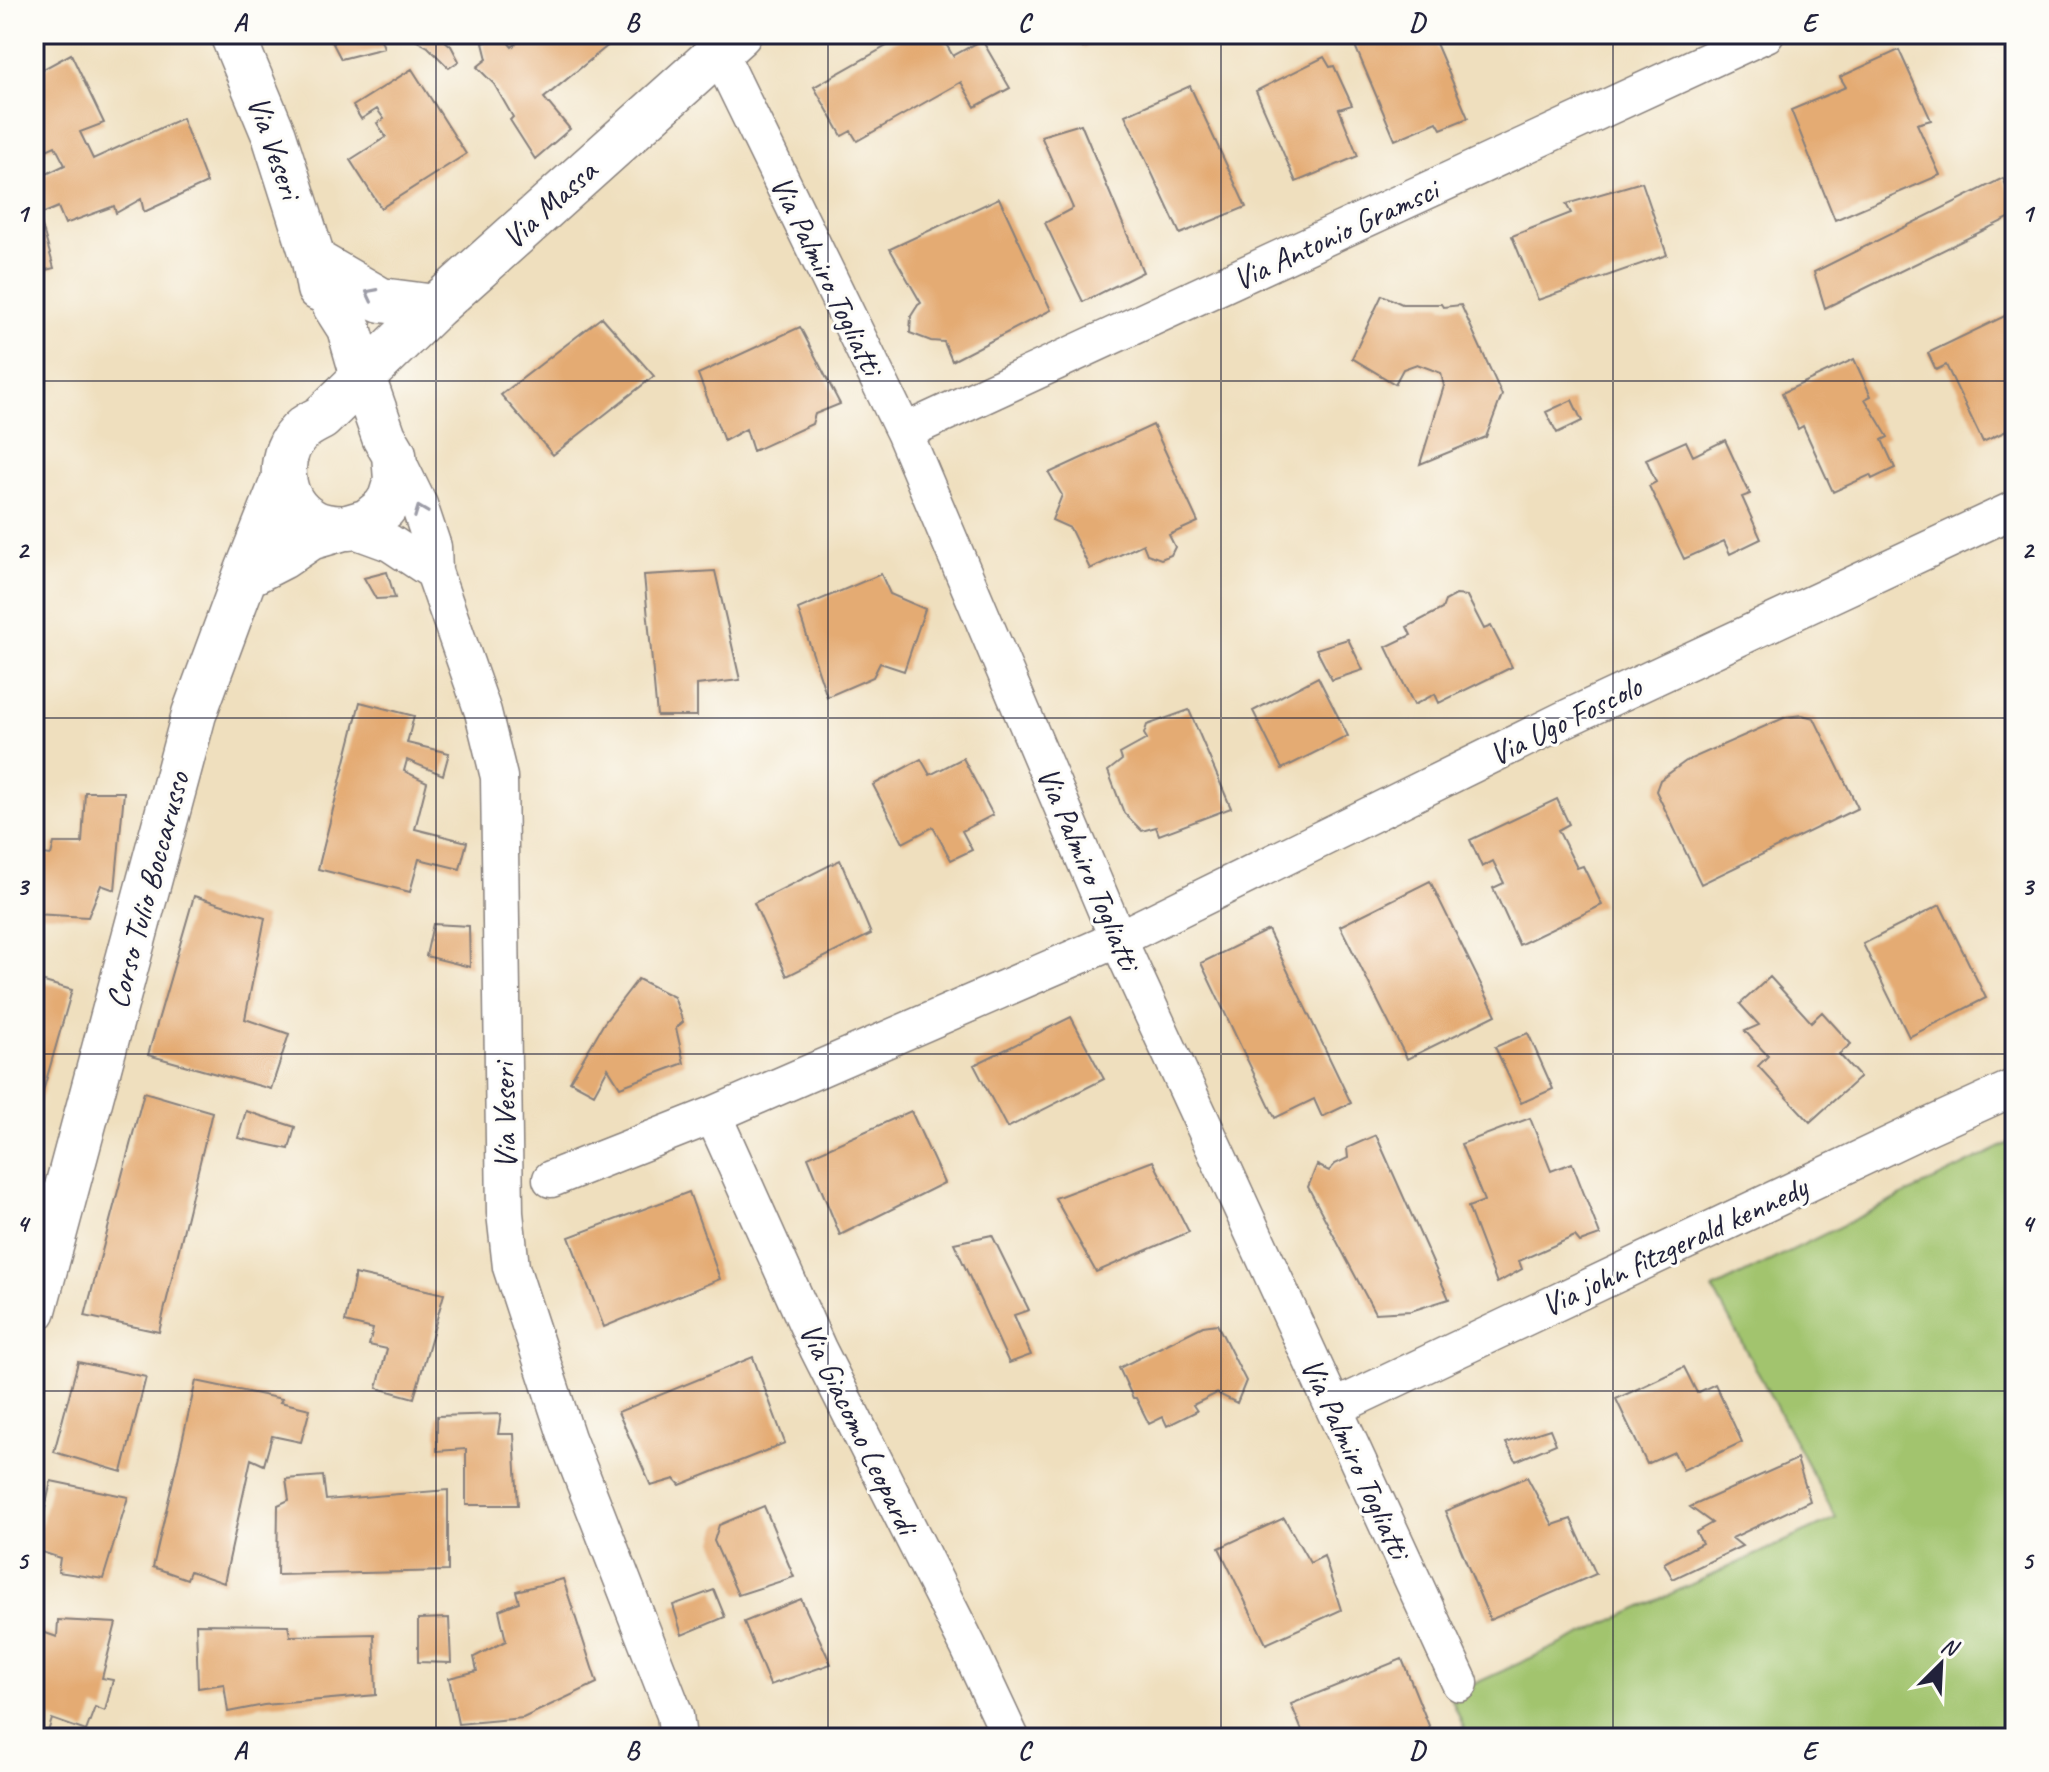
<svg xmlns="http://www.w3.org/2000/svg" width="2049" height="1772" font-family="Caveat,sans-serif">
  <rect width="100%" height="100%" fill="#fdfcf7"/>
  <filter id="ink" filterUnits="userSpaceOnUse"><feTurbulence type="fractalNoise" baseFrequency=".0125" numOctaves="2"/><feDisplacementMap in="SourceGraphic" scale="16" xChannelSelector="R" yChannelSelector="G"/><feConvolveMatrix kernelMatrix="1 2 1 2 8 2 1 2 1" color-interpolation-filters="sRGB"/></filter>
  <filter id="wash" filterUnits="userSpaceOnUse"><feTurbulence type="fractalNoise" baseFrequency=".006" numOctaves="4" result="noise"/><feDisplacementMap in="SourceGraphic" scale="32" xChannelSelector="R" yChannelSelector="G"/><feGaussianBlur stdDeviation="1.8" result="paint"/><feColorMatrix in="noise" values="0 0 0 0 0 0 0 0 0 0 0 0 0 0 0 0 0 1.4 0 .05"/><feComposite in="paint" operator="in"/></filter>
  <g filter="url(#wash)">
    <rect width="100%" height="100%" fill="#efdfbe"/>
    <path fill="#a2c46e" stroke="#627354" stroke-width="2" d="M2015,1140v598h-547l-18,-43 386,-177 -123,-229z"/>
    <g id="blocks">
      <path fill="#e4ab73" d="M328,34h51l5,14 -43,11z
        M413,34h24l14,12 8,15 -10,7 -21,-21 -18,-10z
        M527,34h95l-78,64 26,31 -35,30 -25,-39 3,-3 -19,-33 -17,-17 10,-8 -4,-16 19,-8 10,12z
        M908,34h32l13,22 29,-16 28,48 -35,19 -14,-25 -104,59 -6,-10 -9,5 -28,-49z
        M1073,34h46l-36,14z
        M1350,34h82l36,84 -27,11 -4,-7 -42,18z
        M1899,50l32,70 -14,4 23,51 -105,45 -44,-110 55,-23 -6,-10z
        M71,54l33,69 -24,9 13,27 89,-41 25,65 -63,29 -3,-13 -25,14 -2,-7 -49,18 -7,-17 -19,8 15,53 -20,5v-93l31,-15 -10,-19 -13,6 -8,-18v-60z
        M1324,57l6,10 4,-1 18,39 -13,4 19,47 -62,26 -40,-91z
        M412,69l54,85 -85,54 -31,-48 36,-23 -9,-14 7,-4 -7,-10 -16,10 -8,-13z
        M1190,86l56,121 -66,27 -55,-119z
        M1081,124l62,148 -60,30 -38,-79 28,-15 -32,-72z
        M2003,178l12,27v10l-190,93 -11,-36z
        M1642,182l25,73 -129,45 -26,-64 59,-23 -5,-9z
        M999,198l52,112 -99,51 -8,-19 -13,-1 -21,-8 1,-17 7,-11 3,-2 -31,-54z
        M1382,295l20,9h39l2,3 18,-2 41,90 -16,42 -66,27 24,-78 -3,-13 -24,-9 -14,5 -8,15 -43,-26z
        M2015,311v116l-32,15 -37,-77 -10,5 -8,-17z
        M602,317l52,59 -101,79 -52,-60z
        M800,327l40,77 -25,10 -3,10 -59,27 -7,-22 -22,12 -26,-67z
        M1854,359l17,37 -6,3 23,38 -6,3 13,28 -23,11 -2,-4 -37,17 -30,-66 -5,3 -16,-36z
        M1572,400l10,21 -25,12 -11,-21z
        M1153,425l45,97 -29,13 6,12 -4,8 -10,4 -14,-5 -4,-10 -53,25 -20,-41 -18,-8 10,-25 -13,-22z
        M1725,440l25,54 -8,3 19,42 -31,15 -6,-13 -40,18 -35,-73 7,-4 -10,-23 40,-18 7,15z
        M715,571l25,109 -43,5v31h-40l-13,-141z
        M387,572l8,26 -19,1 -12,-21z
        M881,574l9,20 35,15 -21,62 -24,-8 -7,14 -46,20 -29,-88z
        M1456,595l11,1 17,33 7,-3 21,41 -73,36 -4,-9 -21,11 -28,-58 25,-12 -4,-8 35,-18 3,-8z
        M1348,639l15,31 -31,10 -16,-31z
        M1318,677l30,59 -66,33 -29,-58z
        M360,702l54,14 -7,27 42,10 -6,22 -36,-15 -3,11 23,11 -12,47 52,13 -7,27 -41,-10 -9,33 -92,-23z
        M1189,710l42,98 -72,27 -3,-8 -14,4 -18,-18 -16,-42 14,-11 -2,-6 27,-15 -3,-5 3,-9z
        M1802,715l12,3 44,90 -157,76 -45,-93 4,-11 26,-19 100,-44z
        M963,758l30,57 -31,16 10,19 -21,10 -18,-33 -30,16 -30,-58 48,-26 9,16z
        M85,792h39l-9,98 -14,-5 -13,32 -54,-3v-61l17,2 3,-12h28z
        M1557,799l12,25 -11,6 19,38 6,-2 19,39 -83,40 -26,-57 11,-5 -11,-22 -11,6 -12,-27z
        M840,860l31,74 -84,42 -33,-73z
        M1430,881l66,134 -89,44 -67,-133z
        M194,896l71,22 -20,101 44,15 -18,55 -123,-34z
        M1940,905l46,93 -77,39 -46,-93z
        M433,924l36,2 1,41 -44,-11z
        M1268,930l83,173 -29,14 -8,-18 -39,19 -74,-155z
        M1770,977l41,45 11,-10 29,32 -12,10 21,23 -50,45 -52,-56 10,-10 -23,-25 14,-6 -19,-21z
        M34,979l38,11 -37,129 -1,-1z
        M638,979l36,18 9,25 -7,6 8,35 -64,24 -12,-19 -14,26 -24,-13 34,-58z
        M1071,1017l33,62 -97,49 -33,-63z
        M1528,1033l25,56 -32,14 -26,-56z
        M144,1092l68,20 -53,220 -74,-16z
        M246,1111l49,16 -6,22 -51,-11z
        M911,1111l33,72 -104,52 -32,-78z
        M1530,1118l21,53 21,-8 28,72 -20,7 -5,-6 -56,25 3,8 -25,14 -29,-76 16,-6 -23,-57z
        M1376,1135l73,164 -38,12 -36,2 -67,-126 9,-22 12,6 6,-7 13,-6 -1,-10z
        M1153,1161l36,71 -93,40 -41,-74z
        M689,1192l31,87 -116,48 -35,-90z
        M992,1235l37,75 -15,5 17,40 -22,8 -55,-120z
        M355,1274l89,20 -30,104 -37,-10 10,-39 -18,-4 4,-16 -28,-7z
        M1217,1324l29,57 -9,22 -20,-10 -24,12 4,6 -30,15 -4,-9 -14,7 -13,-26h-3l-14,-30 84,-42z
        M753,1357l32,86 -105,42 -5,-6 -24,7 -33,-74z
        M78,1362l68,15 -24,95 -68,-20z
        M1684,1367l13,26 18,-9 27,58 -59,28 -9,-18 -27,12 -31,-65z
        M196,1381l86,18 -2,3 30,7 -9,33 -29,-6 -8,29 -13,-6 -27,124 -34,-12 -3,8 -34,-12z
        M501,1414l-3,20h16l4,71h-52v-56l-29,2v-35z
        M1550,1429l6,15 -40,17 -10,-18z
        M1797,1459l13,42 -78,37 10,8 -69,33 -9,-16 38,-20 -6,-11 16,-9 -22,-16z
        M323,1476l3,24 122,-10v81l-171,4 1,-70 11,-5 -3,-21z
        M1527,1477l26,48 18,-6 25,55 -106,46 -45,-109z
        M51,1481l77,16 -25,82 -45,-7 2,-14 -24,-8z
        M764,1506l30,71 -56,18 -24,-54 5,-16z
        M1284,1518l26,45 14,-7 17,54 -75,34 -47,-96z
        M563,1579l34,104 -74,35 -65,6 -9,-46 28,-7 -3,-14 32,-16 -7,-31 20,-8 -3,-11z
        M714,1590l11,27 -43,18 -9,-30z
        M801,1599l30,65 -61,21 -26,-63z
        M449,1618l2,45 -33,-1v-43z
        M58,1620l58,3 -14,55 11,2 -8,31 -10,-4 -9,24 -34,-12 -6,19h-12v-109l23,8z
        M196,1624l92,1 2,11 84,-2 2,61 -112,10 -36,7 -4,-28 -26,4z
        M1402,1659l32,79h-99l-3,-6 -15,6h-12l-14,-34z"/>
    </g>
  </g>
  <g filter="url(#ink)">
    <use href="#blocks" fill-opacity="0" stroke="#88807c" stroke-width="2"/>
    <g fill="none" stroke-linecap="round" stroke-linejoin="round">
      <g stroke="#88807c" stroke-width="39">
        <path id="minor" d="M710,34l194,398 214,507 342,744
          M904,432l862,-398
          M394,454l25,51 14,42 1,25 49,140 16,65 6,436 6,54 56,171 108,277 3,23
          M349,528l41,15 44,29
          M713,1115l105,234 150,297 43,92
          M551,1179l162,-64 405,-176 445,-219 452,-211
          M1334,1408l593,-281 88,-40"/>
      </g>
      <g stroke="#88807c" stroke-width="47">
        <path id="tertiary" d="M232,34l42,101 40,126 5,28
          M314,261l67,39 54,7
          M349,528c-13,-1 -26,0 -37,-7 -34,-19 -38,-69 -8,-93 5,-4 11,-7 17,-10l114,-111 304,-273
          M245,576l37,-19 28,-19 58,-17 16,-13 6,-9 6,-19 -2,-26 -10,-17 -21,-60 -14,-49 -14,-22 -21,-45
          M34,1310l160,-596 51,-138 39,-98"/>
      </g>
      <use href="#minor" stroke="#fff" stroke-width="36"/>
      <use href="#tertiary" stroke="#fff" stroke-width="44"/>
    </g>
    <defs><path id="oneway-chevron" d="M-2-3.5L2.5 0L-2 3.5" fill="none" stroke-width="1.6" stroke-linecap="round" stroke-linejoin="round" transform="scale(2)"/></defs>
    <g stroke="#9c9ca7">
      <use href="#oneway-chevron" transform="translate(371 294) rotate(-153)"/>
      <use href="#oneway-chevron" transform="translate(420 511) rotate(-111)"/>
    </g>
  </g>
  <path fill="none" stroke="#22223b" stroke-width="2" stroke-opacity="0.55" d="M436,34v1704M828,34v1704M1221,34v1704M1613,34v1704M34,381h1981M34,718h1981M34,1054h1981M34,1391h1981"/>
  <g text-anchor="middle" stroke-width="6" stroke-linejoin="round" paint-order="stroke">
    <g font-size="32" fill="#22223b" stroke="#fdfcf7">
      <text transform="translate(275 147) rotate(71)" y="11">Via Veseri</text>
      <text transform="translate(549 204) rotate(-42)" y="11">Via Massa</text>
      <text transform="translate(1335 234) rotate(-25)" y="11">Via Antonio Gramsci</text>
      <text transform="translate(827 275) rotate(64)" y="11">Via Palmiro Togliatti</text>
      <text transform="translate(1565 720) rotate(-26)" y="11">Via Ugo Foscolo</text>
      <text transform="translate(1089 868) rotate(67)" y="11">Via Palmiro Togliatti</text>
      <text transform="translate(147 890) rotate(-75)" y="11">Corso Tulio Boccarusso</text>
      <text transform="translate(504 1116) rotate(-91)" y="11">Via Veseri</text>
      <text transform="translate(1674 1246) rotate(-25)" y="11">Via john fitzgerald kennedy</text>
      <text transform="translate(859 1428) rotate(64)" y="11">Via Giacomo Leopardi</text>
      <text transform="translate(1356 1458) rotate(65)" y="11">Via Palmiro Togliatti</text>
    </g>
  </g>
  <rect width="2049" height="1772" fill="none" stroke="#fdfcf7" stroke-width="88"/>
  <g transform="translate(1941 1664) rotate(24)" stroke="#fdfcf7" stroke-width="6" paint-order="stroke">
  <path d="M0-6L14 30L0 20L-14 30Z" fill="#22223b"/>
  <text y="-12" font-size="22" font-weight="bold" text-anchor="middle" fill="#22223b">N</text>
  </g>
  <rect x="44" y="44" width="1961" height="1684" fill="none" stroke="#22223b" stroke-width="3"/>
  <g font-size="26" text-anchor="middle" font-weight="bold" fill="#22223b">
    <text x="240" y="31">A</text>
    <text x="632" y="31">B</text>
    <text x="1024" y="31">C</text>
    <text x="1417" y="31">D</text>
    <text x="1809" y="31">E</text>
    <text x="22" y="222">1</text>
    <text x="2027" y="222">1</text>
    <text x="22" y="558">2</text>
    <text x="2027" y="558">2</text>
    <text x="22" y="895">3</text>
    <text x="2027" y="895">3</text>
    <text x="22" y="1232">4</text>
    <text x="2027" y="1232">4</text>
    <text x="22" y="1569">5</text>
    <text x="2027" y="1569">5</text>
    <text x="240" y="1759">A</text>
    <text x="632" y="1759">B</text>
    <text x="1024" y="1759">C</text>
    <text x="1417" y="1759">D</text>
    <text x="1809" y="1759">E</text>
  </g>
</svg>
